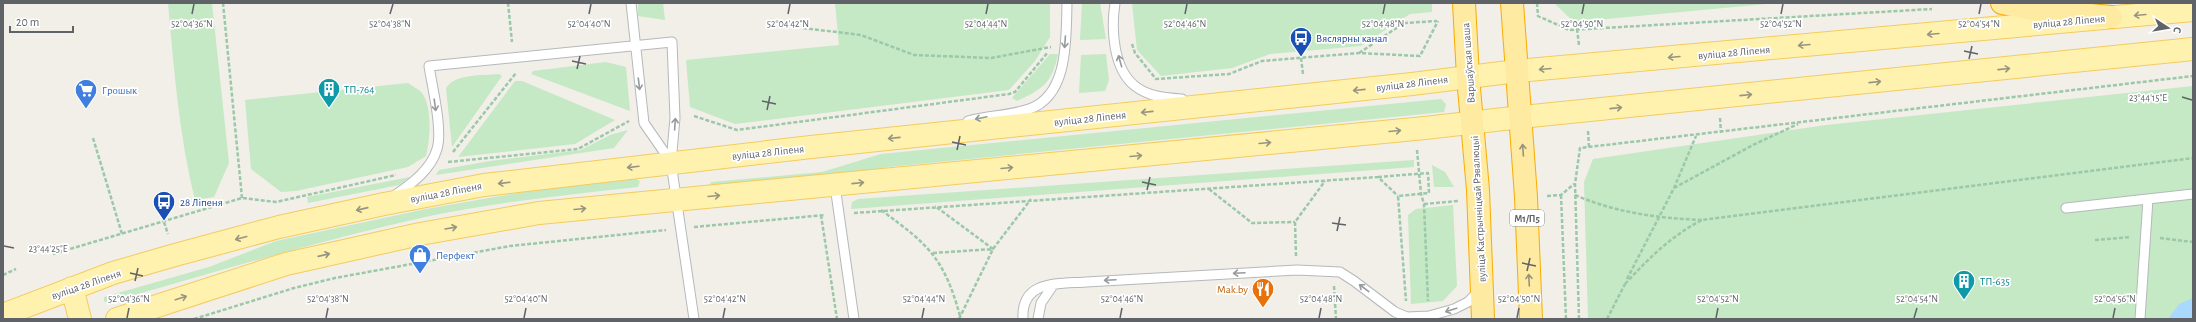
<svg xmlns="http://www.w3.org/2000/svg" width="2196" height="322" font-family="'Alegreya Sans',sans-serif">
  <rect width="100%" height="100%" fill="#f1efe8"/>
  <path fill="#c5e8c5" d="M168,3h44l17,160 -15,34 -19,3c-16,-64 -21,-131 -27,-197z
    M638,3h25l2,17 -27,-4z
    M835,3h215v34l-15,24 -26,29 -274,34 -45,-17 -4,-47 153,-15z
    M1082,3h18l6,36 -26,1z
    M1132,3h300v9l-22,2 -49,32 -91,8 -38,14 -71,8 -24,-26z
    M1554,3h223l-203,19z
    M1050,54h8c-6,29 -15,35 -41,47l-5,-3z
    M1106,54l3,26 -4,11 -26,2 2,-38z
    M606,62l20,5 4,44 -99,-37 2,-3z
    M499,74l3,2 -50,71 -6,-59c10,-15 36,-12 53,-14z
    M515,81h7l93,39 -40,24 -117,13z
    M408,83c4,3 10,6 13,9 12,13 9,48 5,64l-18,11 -112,24 -15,1 -30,-23 -6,-69z
    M2193,86v233h-605l-4,-137 9,-23 233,-34z
    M1441,99l5,5 -2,8 -556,55 -62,13 -117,7 2,-5 111,-10 59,-18z
    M628,130l-14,18 -178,27 3,-5 51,-9 91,-11 29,-15z
    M1414,160v7l-563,42 1,-7 6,-3z
    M1432,165l13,7 9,15h-20z
    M410,177l-11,8 -91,18 -1,-6z
    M636,179l4,2 -2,6c-71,8 -143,15 -213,30 -107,24 -213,56 -318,86l-3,-2v-4l105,-30 67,-26 150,-32 109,-19z
    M1453,205l4,81 -14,15 -32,3 -3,-89 8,-6z"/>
  <path fill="#aad9ff" d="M2193,298v21h-25l11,-15z"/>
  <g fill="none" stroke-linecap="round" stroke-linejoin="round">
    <g stroke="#b5b8bc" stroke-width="11">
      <path id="service" d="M631,3l13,120 27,39
        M1115,3c-4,26 -2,66 20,83 14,11 31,12 47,13
        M968,121c20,-6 41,-5 61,-12 40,-13 37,-72 38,-106
        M835,186l19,133
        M394,196c17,-12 37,-26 43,-47 6,-19 -5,-63 -8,-83l243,-24 3,76 -4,45 23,156
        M2066,208l127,-14
        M1023,319c-2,-39 34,-35 63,-37l211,-12 43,2 14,9 41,31 12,5 22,-1 25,-7 14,-7 11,-11
        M1038,319l3,-16 13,-19
        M2140,319l8,-120"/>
    </g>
    <g stroke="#f4cb5e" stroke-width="24">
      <path id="primary" d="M72,288l8,31
        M3,315l110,-42 62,-18 104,-28 105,-23 100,-19 327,-38 601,-63 105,-13 676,-61
        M117,319l169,-55 134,-30 119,-21 886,-85 96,-11 672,-68"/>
    </g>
    <g stroke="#f9ac00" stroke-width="24">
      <path id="trunk" d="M1464,3l4,74 10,113 5,129
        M1512,3l14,194 5,122
        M2002,3l35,7 74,7"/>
    </g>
    <path stroke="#9bc8a9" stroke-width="2.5" stroke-dasharray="4 2" stroke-linecap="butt" d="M223,3l19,195
      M508,3l4,39
      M1537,3l1,13 31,14 363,-21
      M803,28l58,7 53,20 77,3 60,-11
      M1577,29l2,16
      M1132,44l3,9 21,26 73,-5 33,-13 97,-8 61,3 18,-35
      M1359,53l45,-30 33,-2
      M1301,58l2,16
      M694,116l43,14 272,-36 6,-2 33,-40
      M1720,118l1,15
      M1588,131l1,16
      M93,138l29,96
      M1417,150l4,44 3,10 4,97
      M453,152l63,-79
      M448,162l130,-13 51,-28
      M1378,177l50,-4 1,20 -31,3 8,105
      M1674,188l79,-43 45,-21
      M1209,189l43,34 43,-1
      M1561,195l5,124
      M1575,195c42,18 82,23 127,25
      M1547,196l14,-1 13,-11
      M1424,204l34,-3
      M881,210c48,35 63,48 79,106
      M854,213l524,-36 20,19
      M821,215l16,104
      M164,222l4,12
      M694,227l131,-12
      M2160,238l33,4
      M2095,240l36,-3
      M933,253l60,-4 -58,-43
      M53,254l189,-56 34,4 120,-27
      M1296,256l-1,-34 30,-41
      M3,275l13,-6
      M1627,279l47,-91 22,-52
      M1625,284c24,-26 46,-48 77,-64l491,-62
      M1334,286l2,33
      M194,319l100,-31 41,-10 175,-32 156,-16
      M959,319l34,-70 38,-50
      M1579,319l-4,-135 5,-36 613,-72
      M1607,319l18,-35"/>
    <use href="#service" stroke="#fff" stroke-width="9"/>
    <use href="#primary" stroke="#fff2af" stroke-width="22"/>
    <use href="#trunk" stroke="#feeaa0" stroke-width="22"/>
  </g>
  <defs><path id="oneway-shaft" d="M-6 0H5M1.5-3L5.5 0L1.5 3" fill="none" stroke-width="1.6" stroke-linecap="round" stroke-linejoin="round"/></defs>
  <g stroke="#979581">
    <use href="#oneway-shaft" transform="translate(2140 15) rotate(175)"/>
    <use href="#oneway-shaft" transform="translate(1933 34) rotate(175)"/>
    <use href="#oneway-shaft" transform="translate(1804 45) rotate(175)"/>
    <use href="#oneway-shaft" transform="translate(1674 57) rotate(175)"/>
    <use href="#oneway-shaft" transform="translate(1545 69) rotate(175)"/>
    <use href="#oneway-shaft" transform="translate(2004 69) rotate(-6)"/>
    <use href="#oneway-shaft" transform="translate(1875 82) rotate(-6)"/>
    <use href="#oneway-shaft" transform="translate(1359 90) rotate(174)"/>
    <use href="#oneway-shaft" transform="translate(1746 95) rotate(-6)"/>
    <use href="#oneway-shaft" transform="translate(1616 108) rotate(-6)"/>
    <use href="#oneway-shaft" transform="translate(1147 112) rotate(174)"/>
    <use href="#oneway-shaft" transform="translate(1395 131) rotate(-5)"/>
    <use href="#oneway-shaft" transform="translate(894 138) rotate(174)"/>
    <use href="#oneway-shaft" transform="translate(1265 143) rotate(-5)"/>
    <use href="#oneway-shaft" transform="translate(1136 156) rotate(-5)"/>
    <use href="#oneway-shaft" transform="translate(633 167) rotate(173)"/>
    <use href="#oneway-shaft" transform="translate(1007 168) rotate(-5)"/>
    <use href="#oneway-shaft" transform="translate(504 183) rotate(173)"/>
    <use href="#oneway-shaft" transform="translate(858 183) rotate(-6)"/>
    <use href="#oneway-shaft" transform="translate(714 196) rotate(-5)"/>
    <use href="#oneway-shaft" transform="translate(362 209) rotate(167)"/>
    <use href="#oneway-shaft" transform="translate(580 209) rotate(-5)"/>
    <use href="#oneway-shaft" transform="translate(451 228) rotate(-10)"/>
    <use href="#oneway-shaft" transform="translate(241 238) rotate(165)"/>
    <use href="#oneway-shaft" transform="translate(324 255) rotate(-13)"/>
    <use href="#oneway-shaft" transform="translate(181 298) rotate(-18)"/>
  </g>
  <g stroke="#979a9d">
    <use href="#oneway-shaft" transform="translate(1065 42) rotate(94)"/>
    <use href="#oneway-shaft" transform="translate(1120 61) rotate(-106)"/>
    <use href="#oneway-shaft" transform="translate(639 84) rotate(83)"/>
    <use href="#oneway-shaft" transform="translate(435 105) rotate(82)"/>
    <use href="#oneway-shaft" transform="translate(981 118) rotate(168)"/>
    <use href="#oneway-shaft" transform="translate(675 124) rotate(-86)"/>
    <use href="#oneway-shaft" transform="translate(1239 273) rotate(177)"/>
    <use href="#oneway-shaft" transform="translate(1110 280) rotate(177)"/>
    <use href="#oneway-shaft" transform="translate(1364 288) rotate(-143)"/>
    <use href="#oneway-shaft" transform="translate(1451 310) rotate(162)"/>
  </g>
  <g stroke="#97927c">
    <use href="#oneway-shaft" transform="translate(1523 150) rotate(-94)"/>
    <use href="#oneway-shaft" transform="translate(1529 280) rotate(-93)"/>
  </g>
  <path fill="none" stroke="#5f6368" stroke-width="1.5" d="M192,14l2,-10M390,14l3,-10M589,14l2,-10M788,14l2,-10M986,14l2,-10M1185,14l2,-10M1383,14l2,-10M1582,14l2,-10M1781,14l2,-10M1979,14l2,-10M1964,51l14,3M1969,59l3,-13M572,61l14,3M577,69l3,-13M2182,97l10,3M762,101l14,3M767,110l3,-14M952,142l14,3M957,150l3,-14M1142,182l14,3M1147,190l3,-13M1332,223l14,2M1337,231l3,-14M4,246l10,2M1522,263l14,3M1527,271l3,-13M130,273l13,3M135,281l3,-13M127,318l2,-10M326,318l2,-10M524,318l2,-10M723,318l2,-10M922,318l2,-10M1120,318l2,-10M1319,318l2,-10M1517,318l2,-10M1716,318l2,-10M1914,318l3,-10M2113,318l2,-10"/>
  <defs>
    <g id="bus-pin" transform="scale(1.15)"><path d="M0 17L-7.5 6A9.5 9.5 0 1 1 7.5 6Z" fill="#1a4fb4" stroke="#fff"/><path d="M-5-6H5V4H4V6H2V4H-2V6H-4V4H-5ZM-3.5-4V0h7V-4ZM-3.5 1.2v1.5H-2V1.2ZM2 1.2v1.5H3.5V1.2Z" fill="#fff"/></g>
    <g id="building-pin" transform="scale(1.15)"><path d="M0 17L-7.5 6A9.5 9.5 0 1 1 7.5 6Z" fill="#0f9aa8" stroke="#fff"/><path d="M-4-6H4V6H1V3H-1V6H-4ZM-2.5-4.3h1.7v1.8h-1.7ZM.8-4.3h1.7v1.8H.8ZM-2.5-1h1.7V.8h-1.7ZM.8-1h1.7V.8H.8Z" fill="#fff"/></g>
    <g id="supermarket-pin" transform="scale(1.15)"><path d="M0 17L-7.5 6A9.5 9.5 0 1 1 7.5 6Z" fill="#3f7fe0" stroke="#fff"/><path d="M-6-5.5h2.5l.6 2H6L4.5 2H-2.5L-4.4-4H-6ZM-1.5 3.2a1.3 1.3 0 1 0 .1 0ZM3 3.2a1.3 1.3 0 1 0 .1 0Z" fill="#fff"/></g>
    <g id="shop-pin" transform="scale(1.15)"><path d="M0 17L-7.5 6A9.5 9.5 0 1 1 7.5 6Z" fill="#3f7fe0" stroke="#fff"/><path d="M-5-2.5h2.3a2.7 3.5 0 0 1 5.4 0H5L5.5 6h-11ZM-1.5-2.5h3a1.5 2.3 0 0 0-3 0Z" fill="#fff"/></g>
    <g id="restaurant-pin" transform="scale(1.15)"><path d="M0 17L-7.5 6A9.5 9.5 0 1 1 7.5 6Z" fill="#e8710a" stroke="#fff"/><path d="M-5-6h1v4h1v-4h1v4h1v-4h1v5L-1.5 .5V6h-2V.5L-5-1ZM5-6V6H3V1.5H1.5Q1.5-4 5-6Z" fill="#fff"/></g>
  </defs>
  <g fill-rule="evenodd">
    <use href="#bus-pin" x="1301" y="38"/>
    <use href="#building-pin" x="329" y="89"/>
    <use href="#supermarket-pin" x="86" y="90"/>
    <use href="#bus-pin" x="164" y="202"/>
    <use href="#shop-pin" x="420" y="255"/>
    <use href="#building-pin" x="1964" y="281"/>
    <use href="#restaurant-pin" x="1263" y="289"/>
  </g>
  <g text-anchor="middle" stroke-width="3.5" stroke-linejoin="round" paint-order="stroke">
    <rect fill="#fff" stroke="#8f9295" stroke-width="1" x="1510" y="210" width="34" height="16" rx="3"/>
    <g font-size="10" font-weight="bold" fill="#5f6368">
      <text x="1527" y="222">М1/П5</text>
    </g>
    <g font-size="11" fill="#5f6368" stroke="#fff">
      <text transform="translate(2069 21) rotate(-5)" y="4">вуліца 28 Ліпеня</text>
      <text transform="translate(1734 52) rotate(-5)" y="4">вуліца 28 Ліпеня</text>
      <text transform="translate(1468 63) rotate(-94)" y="4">Варшаўская шаша</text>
      <text transform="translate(1412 83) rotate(-7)" y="4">вуліца 28 Ліпеня</text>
      <text transform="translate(1090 118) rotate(-6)" y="4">вуліца 28 Ліпеня</text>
      <text transform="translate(768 152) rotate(-6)" y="4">вуліца 28 Ліпеня</text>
      <text transform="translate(446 192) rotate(-11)" y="4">вуліца 28 Ліпеня</text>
      <text transform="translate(1478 209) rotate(-93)" y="4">вуліца Кастрычніцкай Рэвалюцыі</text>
      <text transform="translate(86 284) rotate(-19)" y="4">вуліца 28 Ліпеня</text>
    </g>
    <g font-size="11" fill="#164399" stroke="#fff" text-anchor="start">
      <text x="1316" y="42">Вяслярны канал</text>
      <text x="180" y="206">28 Ліпеня</text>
    </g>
    <g font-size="11" fill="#0d838f" stroke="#fff" text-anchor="start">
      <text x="344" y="93">ТП-764</text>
      <text x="1980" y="285">ТП-635</text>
    </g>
    <g font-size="11" fill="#366cbe" stroke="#fff" text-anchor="start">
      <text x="102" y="94">Грошык</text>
      <text x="436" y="259">Перфект</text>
    </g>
    <g font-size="11" fill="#c56008" stroke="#fff" text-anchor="end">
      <text x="1248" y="293">Mak.by</text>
    </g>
  </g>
  <g font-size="10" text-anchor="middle" fill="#5f6368" stroke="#fff" stroke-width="3.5" stroke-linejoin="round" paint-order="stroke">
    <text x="192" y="27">52°04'36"N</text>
    <text x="390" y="27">52°04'38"N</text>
    <text x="589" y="27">52°04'40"N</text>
    <text x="788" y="27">52°04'42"N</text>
    <text x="986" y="27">52°04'44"N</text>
    <text x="1185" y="27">52°04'46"N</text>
    <text x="1383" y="27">52°04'48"N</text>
    <text x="1582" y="27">52°04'50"N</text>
    <text x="1781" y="27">52°04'52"N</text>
    <text x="1979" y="27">52°04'54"N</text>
    <text x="2148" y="101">23°44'15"E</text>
    <text x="48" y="252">23°44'25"E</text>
    <text x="129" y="302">52°04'36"N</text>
    <text x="328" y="302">52°04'38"N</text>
    <text x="526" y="302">52°04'40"N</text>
    <text x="725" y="302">52°04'42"N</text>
    <text x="924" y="302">52°04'44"N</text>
    <text x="1122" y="302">52°04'46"N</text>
    <text x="1321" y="302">52°04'48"N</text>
    <text x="1519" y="302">52°04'50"N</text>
    <text x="1718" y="302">52°04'52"N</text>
    <text x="1917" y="302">52°04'54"N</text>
    <text x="2115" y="302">52°04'56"N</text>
  </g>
  <rect width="2196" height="322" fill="none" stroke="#5f6368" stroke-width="8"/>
  <g transform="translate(2168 28) rotate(102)" stroke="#ffffff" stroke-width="3" paint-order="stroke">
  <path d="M0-3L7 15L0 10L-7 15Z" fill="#5f6368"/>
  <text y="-6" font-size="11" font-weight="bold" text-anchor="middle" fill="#5f6368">С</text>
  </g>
  <path d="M10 26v6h63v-6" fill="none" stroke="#5f6368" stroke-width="2"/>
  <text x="16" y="26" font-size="12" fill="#5f6368" stroke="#ffffff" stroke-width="3" paint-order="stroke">20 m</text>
</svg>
